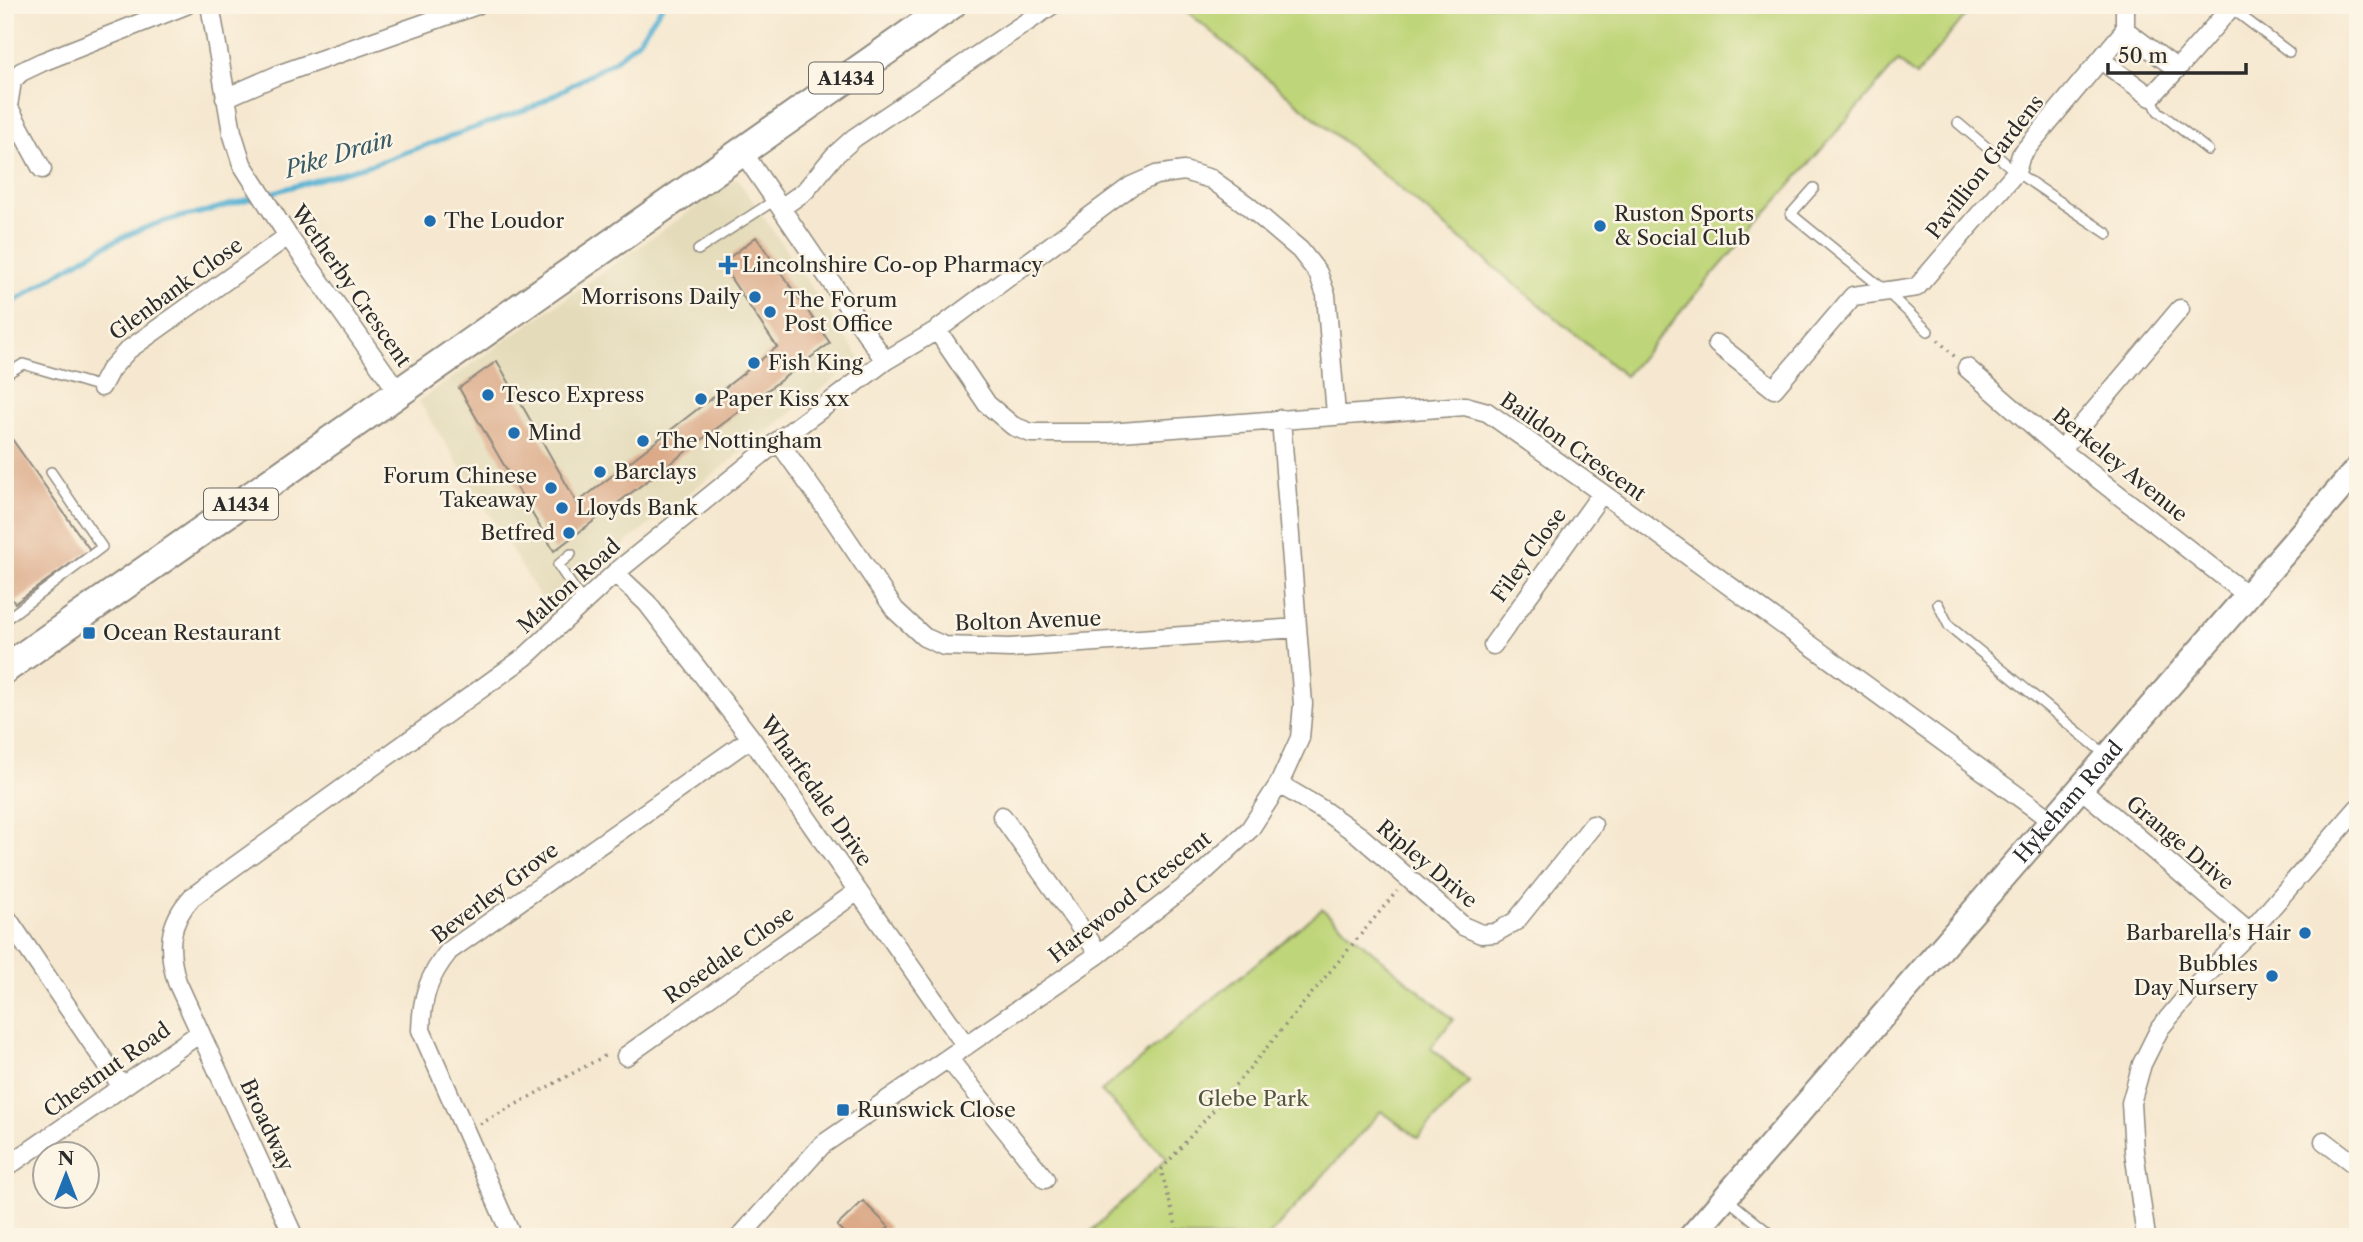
<svg xmlns="http://www.w3.org/2000/svg" width="2363" height="1242" font-family="'Libre Caslon Text',serif">
  <rect width="100%" height="100%" fill="#fcf5e5"/>
  <filter id="ink" filterUnits="userSpaceOnUse"><feTurbulence type="fractalNoise" baseFrequency=".0143" numOctaves="2"/><feDisplacementMap in="SourceGraphic" scale="14" xChannelSelector="R" yChannelSelector="G"/><feConvolveMatrix kernelMatrix="1 2 1 2 8 2 1 2 1" color-interpolation-filters="sRGB"/></filter>
  <filter id="wash" filterUnits="userSpaceOnUse"><feTurbulence type="fractalNoise" baseFrequency=".00686" numOctaves="4" result="noise"/><feDisplacementMap in="SourceGraphic" scale="28" xChannelSelector="R" yChannelSelector="G"/><feGaussianBlur stdDeviation="1.57" result="paint"/><feColorMatrix in="noise" values="0 0 0 0 0 0 0 0 0 0 0 0 0 0 0 0 0 1.4 0 .05"/><feComposite in="paint" operator="in"/></filter>
  <g filter="url(#wash)">
    <rect width="100%" height="100%" fill="#f6e8d0"/>
    <path fill="#e4dbba" d="M737,178l123,181 -314,247 -127,-205z"/>
    <path fill="#bfd579" stroke="#758052" stroke-width="2" d="M1179,5h795l-58,71 -18,-15 -273,315z
      M1322,909l131,110 -22,29 38,34 -51,56 -37,-27 -113,126h-183l82,-79 -66,-67z"/>
    <g fill="none" stroke-linecap="round" stroke-linejoin="round">
      <path stroke="#54b1d2" stroke-width="5" d="M5,307c64,-39 119,-82 195,-94l176,-50 157,-56 81,-46 24,-20 25,-36"/>
    </g>
    <g id="blocks">
      <path fill="#dcaa89" d="M756,237l74,106 -276,208 -95,-163 38,-27 80,142 200,-156 -56,-83z
        M5,429l85,121 -75,53 -10,-14z
        M863,1201l26,26 -9,10h-32l-11,-11z"/>
    </g>
  </g>
  <g filter="url(#ink)">
    <use href="#blocks" fill-opacity="0" stroke="#908a7e" stroke-width="2"/>
    <g fill="none" stroke-linecap="round" stroke-linejoin="round">
      <g stroke="#908a7e" stroke-width="12">
        <path id="lane" d="M2231,8l58,44
          M2151,97l7,14 50,39
          M1958,123l58,49 92,62
          M1814,188l-23,26 96,78 41,39
          M698,250l77,-50
          M5,375l18,-11 78,23
          M571,554l-13,11 25,37
          M1938,604l11,22 157,129
          M5,614l4,3 93,-70 -51,-75
          M1726,1198l48,39"/>
      </g>
      <g stroke="#908a7e" stroke-width="21">
        <path id="street" d="M210,5l22,127 10,32 46,72 111,157
          M2101,60l50,37 26,-28 -52,-39
          M2177,69l56,-64
          M225,98l55,-24 197,-69
          M742,151l143,210
          M42,169l-34,-63 4,-25 9,-9 21,-10 144,-57
          M781,208l24,-17 29,-35 20,-18 198,-133
          M937,330l50,74 26,22 18,7h77l357,-27 22,6 115,81 450,328
          M1717,344l57,45 79,-93 64,-9 99,-115 5,-17 104,-125v-25
          M1967,368l94,82 186,145
          M101,387l9,-17 18,-20 160,-114
          M778,441l57,80 60,89 29,27 20,9 66,2 287,-20
          M2061,450l119,-141
          M615,573l32,30 104,135 215,308
          M1493,645l109,-152
          M1279,784l44,26 37,26 103,90 18,8 14,-1 21,-12 77,-96
          M2080,788l170,144
          M1002,816l97,138
          M5,915l117,172
          M626,1056l232,-165
          M948,1058l97,121
          M2324,1141l34,26
          M5,1168l195,-135
          M294,1237l-117,-255c-10,-33 -9,-59 15,-85l333,-240 90,-84 163,-132 107,-80 52,-31 194,-144 25,-11 28,-4 27,8 36,26 53,45 18,23 8,22 10,119
          M512,1237l-91,-207c1,-33 7,-53 28,-79l302,-213
          M740,1237l82,-92 277,-191 105,-82 46,-43 29,-45 21,-46 3,-34 -22,-285
          M2146,1237l-12,-86 -3,-48 11,-39 18,-36 38,-45 52,-51 108,-124"/>
      </g>
      <g stroke="#908a7e" stroke-width="28">
        <g id="secondary">
          <path id="s1" d="M1691,1237l667,-769"/>
        </g>
      </g>
      <g stroke="#908a7e" stroke-width="32">
        <path id="primary" d="M5,669l946,-664"/>
      </g>
      <path stroke="#908a7e" stroke-width="3.5" stroke-dasharray="2 5" stroke-linecap="butt" d="M1938,340l17,17
        M480,1124l128,-70
        M1179,1237l-18,-67 77,-88 159,-191
        M1257,1237l6,-10"/>
      <use href="#lane" stroke="#fff" stroke-width="9"/>
      <use href="#street" stroke="#fff" stroke-width="18"/>
      <use href="#secondary" stroke="#fff" stroke-width="24"/>
      <use href="#primary" stroke="#fff" stroke-width="28"/>
    </g>
  </g>
  <g fill="#1f6fb2" stroke="#fcf5e5" stroke-width="2.5">
    <circle cx="430" cy="221" r="7"/>
    <circle cx="1600" cy="226" r="7"/>
    <path d="M724.5 254.5h7v7h7v7h-7v7h-7v-7h-7v-7h7z"/>
    <circle cx="755" cy="297" r="7"/>
    <circle cx="770" cy="312" r="7"/>
    <circle cx="754" cy="363" r="7"/>
    <circle cx="488" cy="395" r="7"/>
    <circle cx="701" cy="399" r="7"/>
    <circle cx="514" cy="433" r="7"/>
    <circle cx="643" cy="441" r="7"/>
    <circle cx="600" cy="472" r="7"/>
    <circle cx="551" cy="488" r="7"/>
    <circle cx="562" cy="508" r="7"/>
    <circle cx="569" cy="533" r="7"/>
    <rect x="82" y="626" width="14" height="14" rx="3.5"/>
    <circle cx="2305" cy="933" r="7"/>
    <circle cx="2272" cy="976" r="7"/>
    <rect x="836" y="1103" width="14" height="14" rx="3.5"/>
  </g>
  <g text-anchor="middle" stroke-width="5" stroke-linejoin="round" paint-order="stroke">
    <g fill="#fcf5e5" stroke="#6a6863" stroke-width="2">
      <rect x="809" y="62.5" width="74" height="31" rx="5"/>
      <rect x="204" y="488.5" width="74" height="31" rx="5"/>
    </g>
    <g font-size="19" font-weight="bold" fill="#2b2b2b">
      <text x="846" y="85">A1434</text>
      <text x="241" y="511">A1434</text>
    </g>
    <g font-size="21" fill="#2b2b2b" stroke="#fcf5e5">
      <text transform="translate(1985 167) rotate(-52)" y="7">Pavillion Gardens</text>
      <text transform="translate(351 286) rotate(55)" y="7">Wetherby Crescent</text>
      <text transform="translate(176 289) rotate(-36)" y="7">Glenbank Close</text>
      <text transform="translate(1573 447) rotate(35)" y="7">Baildon Crescent</text>
      <text transform="translate(2120 465) rotate(39)" y="7">Berkeley Avenue</text>
      <text transform="translate(1529 555) rotate(-54)" y="7">Filey Close</text>
      <text transform="translate(569 586) rotate(-42)" y="7">Malton Road</text>
      <text transform="translate(1028 621) rotate(-2)" y="7">Bolton Avenue</text>
      <text transform="translate(816 791) rotate(55)" y="7">Wharfedale Drive</text>
      <text dy="7" stroke="none"><textPath href="#s1" startOffset="576">Hykeham Road</textPath></text>
      <text transform="translate(2180 843) rotate(40)" y="7">Grange Drive</text>
      <text transform="translate(1427 864) rotate(40)" y="7">Ripley Drive</text>
      <text transform="translate(495 893) rotate(-37)" y="7">Beverley Grove</text>
      <text transform="translate(1130 897) rotate(-38)" y="7">Harewood Crescent</text>
      <text transform="translate(729 955) rotate(-35)" y="7">Rosedale Close</text>
      <text transform="translate(107 1070) rotate(-35)" y="7">Chestnut Road</text>
      <text transform="translate(267 1125) rotate(65)" y="7">Broadway</text>
    </g>
    <g font-size="21" fill="#2b2b2b" stroke="#fcf5e5" text-anchor="start">
      <text x="1614" y="221">Ruston Sports<tspan x="1614" dy="24">&amp; Social Club</tspan></text>
      <text x="444" y="228">The Loudor</text>
      <text x="742" y="272">Lincolnshire Co-op Pharmacy</text>
      <text x="741" y="304" text-anchor="end">Morrisons Daily</text>
      <text x="784" y="307">The Forum<tspan x="784" dy="24">Post Office</tspan></text>
      <text x="768" y="370">Fish King</text>
      <text x="502" y="402">Tesco Express</text>
      <text x="715" y="406">Paper Kiss xx</text>
      <text x="528" y="440">Mind</text>
      <text x="657" y="448">The Nottingham</text>
      <text x="614" y="479">Barclays</text>
      <text x="537" y="483" text-anchor="end">Forum Chinese<tspan x="537" dy="24">Takeaway</tspan></text>
      <text x="576" y="515">Lloyds Bank</text>
      <text x="555" y="540" text-anchor="end">Betfred</text>
      <text x="103" y="640">Ocean Restaurant</text>
      <text x="2291" y="940" text-anchor="end">Barbarella's Hair</text>
      <text x="2258" y="971" text-anchor="end">Bubbles<tspan x="2258" dy="24">Day Nursery</tspan></text>
      <text x="857" y="1117">Runswick Close</text>
    </g>
    <g font-size="21" fill="#50563e" stroke="#fcf5e5">
      <text x="1253" y="1106">Glebe Park</text>
    </g>
    <g font-size="23" font-style="italic" fill="#395a65" stroke="#fcf5e5">
      <text transform="translate(339 154) rotate(-17)" y="8">Pike Drain</text>
    </g>
  </g>
  <rect width="2363" height="1242" fill="none" stroke="#fcf5e5" stroke-width="28"/>
  <g transform="translate(66 1175)"><circle r="33" fill="#fcf5e5" stroke="#a8a49b" stroke-width="2"/>
  <path d="M0-5L12 26L0 18L-12 26Z" fill="#1f6fb2"/>
  <text y="-10" font-size="19" font-weight="bold" text-anchor="middle" fill="#2b2b2b">N</text>
  </g>
  <path d="M2108 63v10h138v-10" fill="none" stroke="#2b2b2b" stroke-width="3.5"/>
  <text x="2118" y="63" font-size="21" fill="#2b2b2b" stroke="#fcf5e5" stroke-width="5" paint-order="stroke">50 m</text>
</svg>
